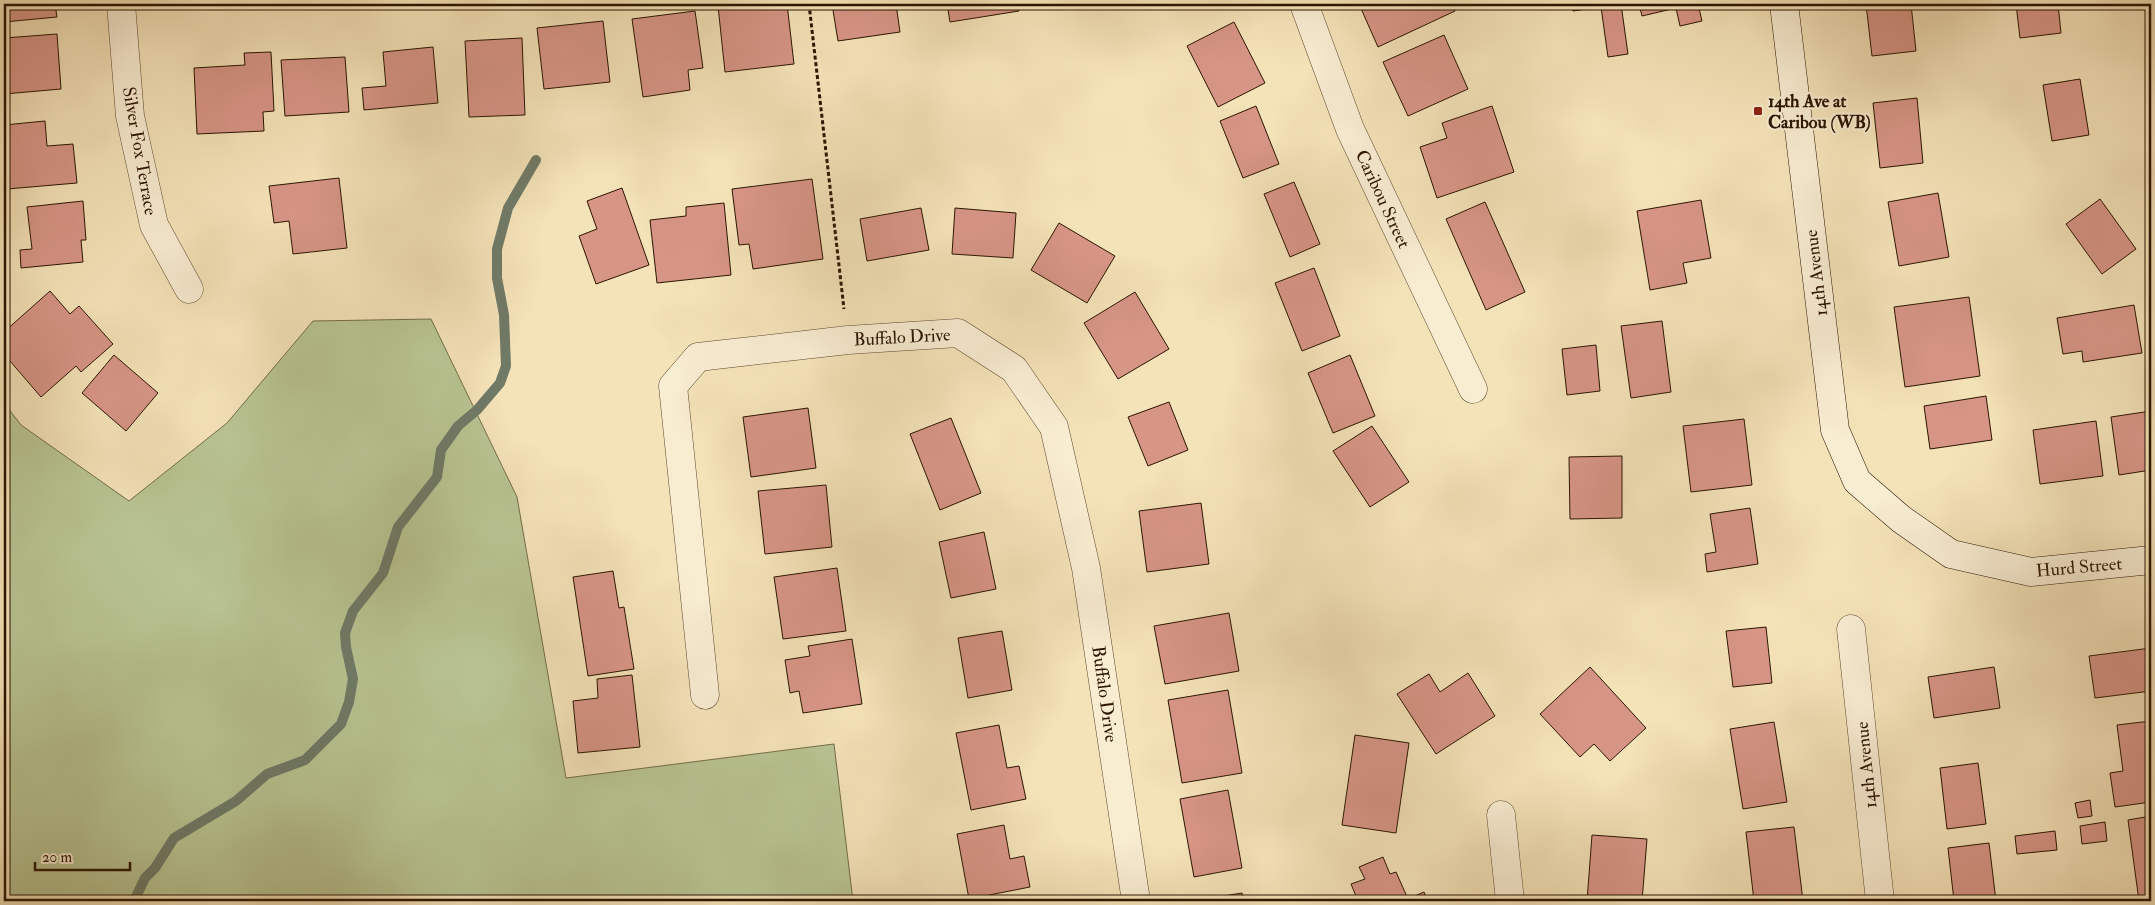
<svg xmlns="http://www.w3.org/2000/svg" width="2155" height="905" font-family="'IM FELL Double Pica',serif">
  <rect width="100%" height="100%" fill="#f4e2b8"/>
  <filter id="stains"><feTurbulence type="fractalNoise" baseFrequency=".004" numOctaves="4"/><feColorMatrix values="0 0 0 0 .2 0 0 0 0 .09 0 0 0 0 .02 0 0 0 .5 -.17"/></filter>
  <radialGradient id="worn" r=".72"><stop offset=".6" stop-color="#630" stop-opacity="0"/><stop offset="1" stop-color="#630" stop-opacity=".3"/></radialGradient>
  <path fill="#b8c492" stroke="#726c49" d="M431,319l86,178 49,281 268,-34 19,157h-849v-498l17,22 108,76 98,-78 86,-102z"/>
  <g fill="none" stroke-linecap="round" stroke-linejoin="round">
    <path stroke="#6f7a67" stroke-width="10" d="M134,901l11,-23 10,-10 19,-30 62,-37 31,-27 38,-14 36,-36 8,-22 4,-23 -7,-32 -1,-14 8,-22 30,-38 15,-46 39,-50 4,-27 17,-24 19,-16 23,-27 6,-17 -2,-51 -7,-37v-29l11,-41 28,-48"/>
  </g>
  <path fill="#d79586" stroke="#2b1500" d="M4,4h51l2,13 -53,5z
    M742,4h45l7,60 -69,8 -7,-66z
    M832,4h64l4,28 -62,9z
    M947,4h71l1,7 -69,11z
    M1359,4h92l4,7 -77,36z
    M1572,4h49l7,50 -20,3 -7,-50 -28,4z
    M1639,4h59l4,17 -22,5 -4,-18 -34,8z
    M1866,4h45l5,47 -44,5z
    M2016,4h42l3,29 -41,5z
    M695,11l8,57 -15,2 2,20 -47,7 -11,-78z
    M603,21l7,61 -66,7 -7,-61z
    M1234,22l31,61 -47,24 -31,-61z
    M57,34l4,55 -57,5v-56z
    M1444,35l24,54 -60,27 -25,-54z
    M522,38l3,77 -56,2 -4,-76z
    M433,47l5,56 -74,7 -2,-22 24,-2 -3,-34z
    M271,52l3,59 -11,1 1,19 -67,3 -3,-66 51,-3 -1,-12z
    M345,57l4,55 -64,4 -4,-56z
    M2080,79l9,56 -37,6 -9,-56z
    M1917,98l6,65 -43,5 -7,-65z
    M1256,106l23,58 -36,14 -23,-57z
    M1492,106l22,66 -77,26 -17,-51 27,-9 -5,-15z
    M45,121l2,25 26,-2 4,39 -70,6 -3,-64z
    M339,178l8,70 -54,6 -4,-33 -15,2 -5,-37z
    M812,179l11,80 -70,10 -4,-25 -10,1 -7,-56z
    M1294,182l26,62 -30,13 -26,-63z
    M622,188l27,77 -53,19 -17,-48 18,-7 -10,-28z
    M1938,193l11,64 -50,9 -11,-64z
    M2100,199l36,50 -34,25 -36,-50z
    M1701,200l10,58 -28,5 4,20 -37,7 -13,-79z
    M83,201l3,39h-5l2,22 -62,6 -1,-18 12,-1 -5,-42z
    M1485,202l40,90 -39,18 -40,-91z
    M724,203l7,72 -74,8 -7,-63 36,-4v-9z
    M921,208l8,42 -62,11 -7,-42z
    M955,208l61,5 -3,45 -61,-4z
    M1059,223l56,33 -28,47 -56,-33z
    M1314,268l26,68 -38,15 -27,-68z
    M50,291l20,23 9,-8 34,38 -32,28 -5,-6 -35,31 -37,-43v-22z
    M1135,292l34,57 -51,30 -34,-56z
    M1969,297l11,79 -75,11 -11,-80z
    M2134,305l8,48 -59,9 -1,-11 -19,3 -6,-36z
    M1662,321l9,71 -40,6 -10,-72z
    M1596,345l4,46 -33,4 -5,-46z
    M114,355l44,38 -32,38 -44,-38z
    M1350,355l25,61 -42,17 -25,-60z
    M1986,396l6,44 -62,9 -6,-43z
    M1169,402l19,48 -40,16 -20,-49z
    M808,408l8,60 -65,9 -8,-60z
    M2151,411v59l-32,5 -8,-58z
    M951,418l30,75 -41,17 -30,-76z
    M1744,419l8,66 -61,7 -8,-66z
    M2096,421l7,55 -63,8 -7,-54z
    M1372,426l37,56 -39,25 -37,-56z
    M1622,456v62l-52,1 -1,-62z
    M826,485l6,62 -67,7 -7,-63z
    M1201,503l8,61 -62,8 -8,-61z
    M1750,508l8,56 -51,8 -2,-18 11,-2 -6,-38z
    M984,532l12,57 -45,9 -12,-56z
    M837,568l9,63 -63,8 -9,-62z
    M613,571l6,37 5,-1 10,62 -46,7 -15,-99z
    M1229,613l10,58 -74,13 -11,-58z
    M1766,627l6,56 -39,4 -7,-56z
    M1002,631l10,59 -44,8 -10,-60z
    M852,639l10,65 -59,9 -4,-22 -9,2 -5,-33 25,-4 -2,-10z
    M2151,648v43l-56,7 -6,-42z
    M1590,667l56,61 -36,33 -16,-17 -14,13 -40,-43z
    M1994,667l6,41 -66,10 -6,-41z
    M1468,673l27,43 -59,38 -39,-60 32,-20 11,18z
    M632,675l8,72 -62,6 -5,-52 25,-3 -1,-19z
    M1228,690l14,83 -60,10 -14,-83z
    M2151,721v81l-36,5 -5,-34 13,-2 -6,-46z
    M1774,722l13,80 -44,7 -13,-80z
    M999,725l8,43 12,-2 7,33 -55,11 -15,-77z
    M1355,735l54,8 -13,90 -54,-8z
    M1978,763l8,61 -39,5 -7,-61z
    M1228,790l14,78 -48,9 -14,-78z
    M2090,800l2,16 -14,2 -3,-15z
    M2151,816v83l-12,2 -11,-81z
    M2105,822l2,19 -25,3 -2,-18z
    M1004,825l6,34 14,-3 6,31 -61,12 -12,-65z
    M1794,827l9,74h-49l-8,-69z
    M2055,831l2,19 -40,4 -2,-18z
    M1592,835l55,4 -5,62h-55z
    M1989,843l7,58h-42l-6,-53z
    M1383,857l7,17 6,-2 12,27 16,-7 4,9h-70l-7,-17 14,-5 -6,-12z
    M1242,893l2,8h-46v-1z"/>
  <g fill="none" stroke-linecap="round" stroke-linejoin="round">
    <g stroke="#5d482e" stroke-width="29">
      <path id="street" d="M121,4l9,112 24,109 35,64
        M1304,4l46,125 123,260
        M1851,629l29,272
        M705,695l-32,-309 25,-29 150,-17 110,-7 56,36 40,58 32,141 50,333
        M1501,815l9,86"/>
    </g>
    <g stroke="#2b1500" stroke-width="29">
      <path id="secondary" d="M1784,4l51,426 22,51 44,38 50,35 80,18 120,-12"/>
    </g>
    <path stroke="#2b1500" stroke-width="3" stroke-dasharray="4 2.5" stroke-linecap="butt" d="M809,4l35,305"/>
    <use href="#street" stroke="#f8ecd1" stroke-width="28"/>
    <use href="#secondary" stroke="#f8ecd1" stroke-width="28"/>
  </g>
  <rect fill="#8f2418" stroke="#f8ecd1" stroke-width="2" x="1753" y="106" width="10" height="10" rx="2.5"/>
  <g text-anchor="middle" stroke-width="4" stroke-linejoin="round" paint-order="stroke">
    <g font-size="18" font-weight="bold" fill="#2b1500" stroke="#f8ecd1" text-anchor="start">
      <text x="1768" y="107">14th Ave at<tspan x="1768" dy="21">Caribou (WB)</tspan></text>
    </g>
    <g font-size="18" fill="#2b1500" stroke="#f8ecd1">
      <text transform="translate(140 151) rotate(80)" y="6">Silver Fox Terrace</text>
      <text transform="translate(1383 199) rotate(65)" y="6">Caribou Street</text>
      <text transform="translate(1816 273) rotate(-97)" y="6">14th Avenue</text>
      <text transform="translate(902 337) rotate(-3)" y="6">Buffalo Drive</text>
      <text transform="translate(2079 567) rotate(-5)" y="6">Hurd Street</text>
      <text transform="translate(1105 694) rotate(82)" y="6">Buffalo Drive</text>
      <text transform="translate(1866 765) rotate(-96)" y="6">14th Avenue</text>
    </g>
  </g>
  <rect width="2155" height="905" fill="none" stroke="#f4e2b8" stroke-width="20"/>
  <rect x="5" y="5" width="2145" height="895" fill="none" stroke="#2b1500" stroke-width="2.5"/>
  <rect x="10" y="10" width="2135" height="885" fill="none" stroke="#2b1500"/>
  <path d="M35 862v8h95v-8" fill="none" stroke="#2b1500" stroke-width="2.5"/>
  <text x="42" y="862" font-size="15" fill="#2b1500" stroke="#f8ecd1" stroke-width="4" paint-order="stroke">20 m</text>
  <rect width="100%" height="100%" filter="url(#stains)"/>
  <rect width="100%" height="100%" fill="url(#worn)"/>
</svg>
